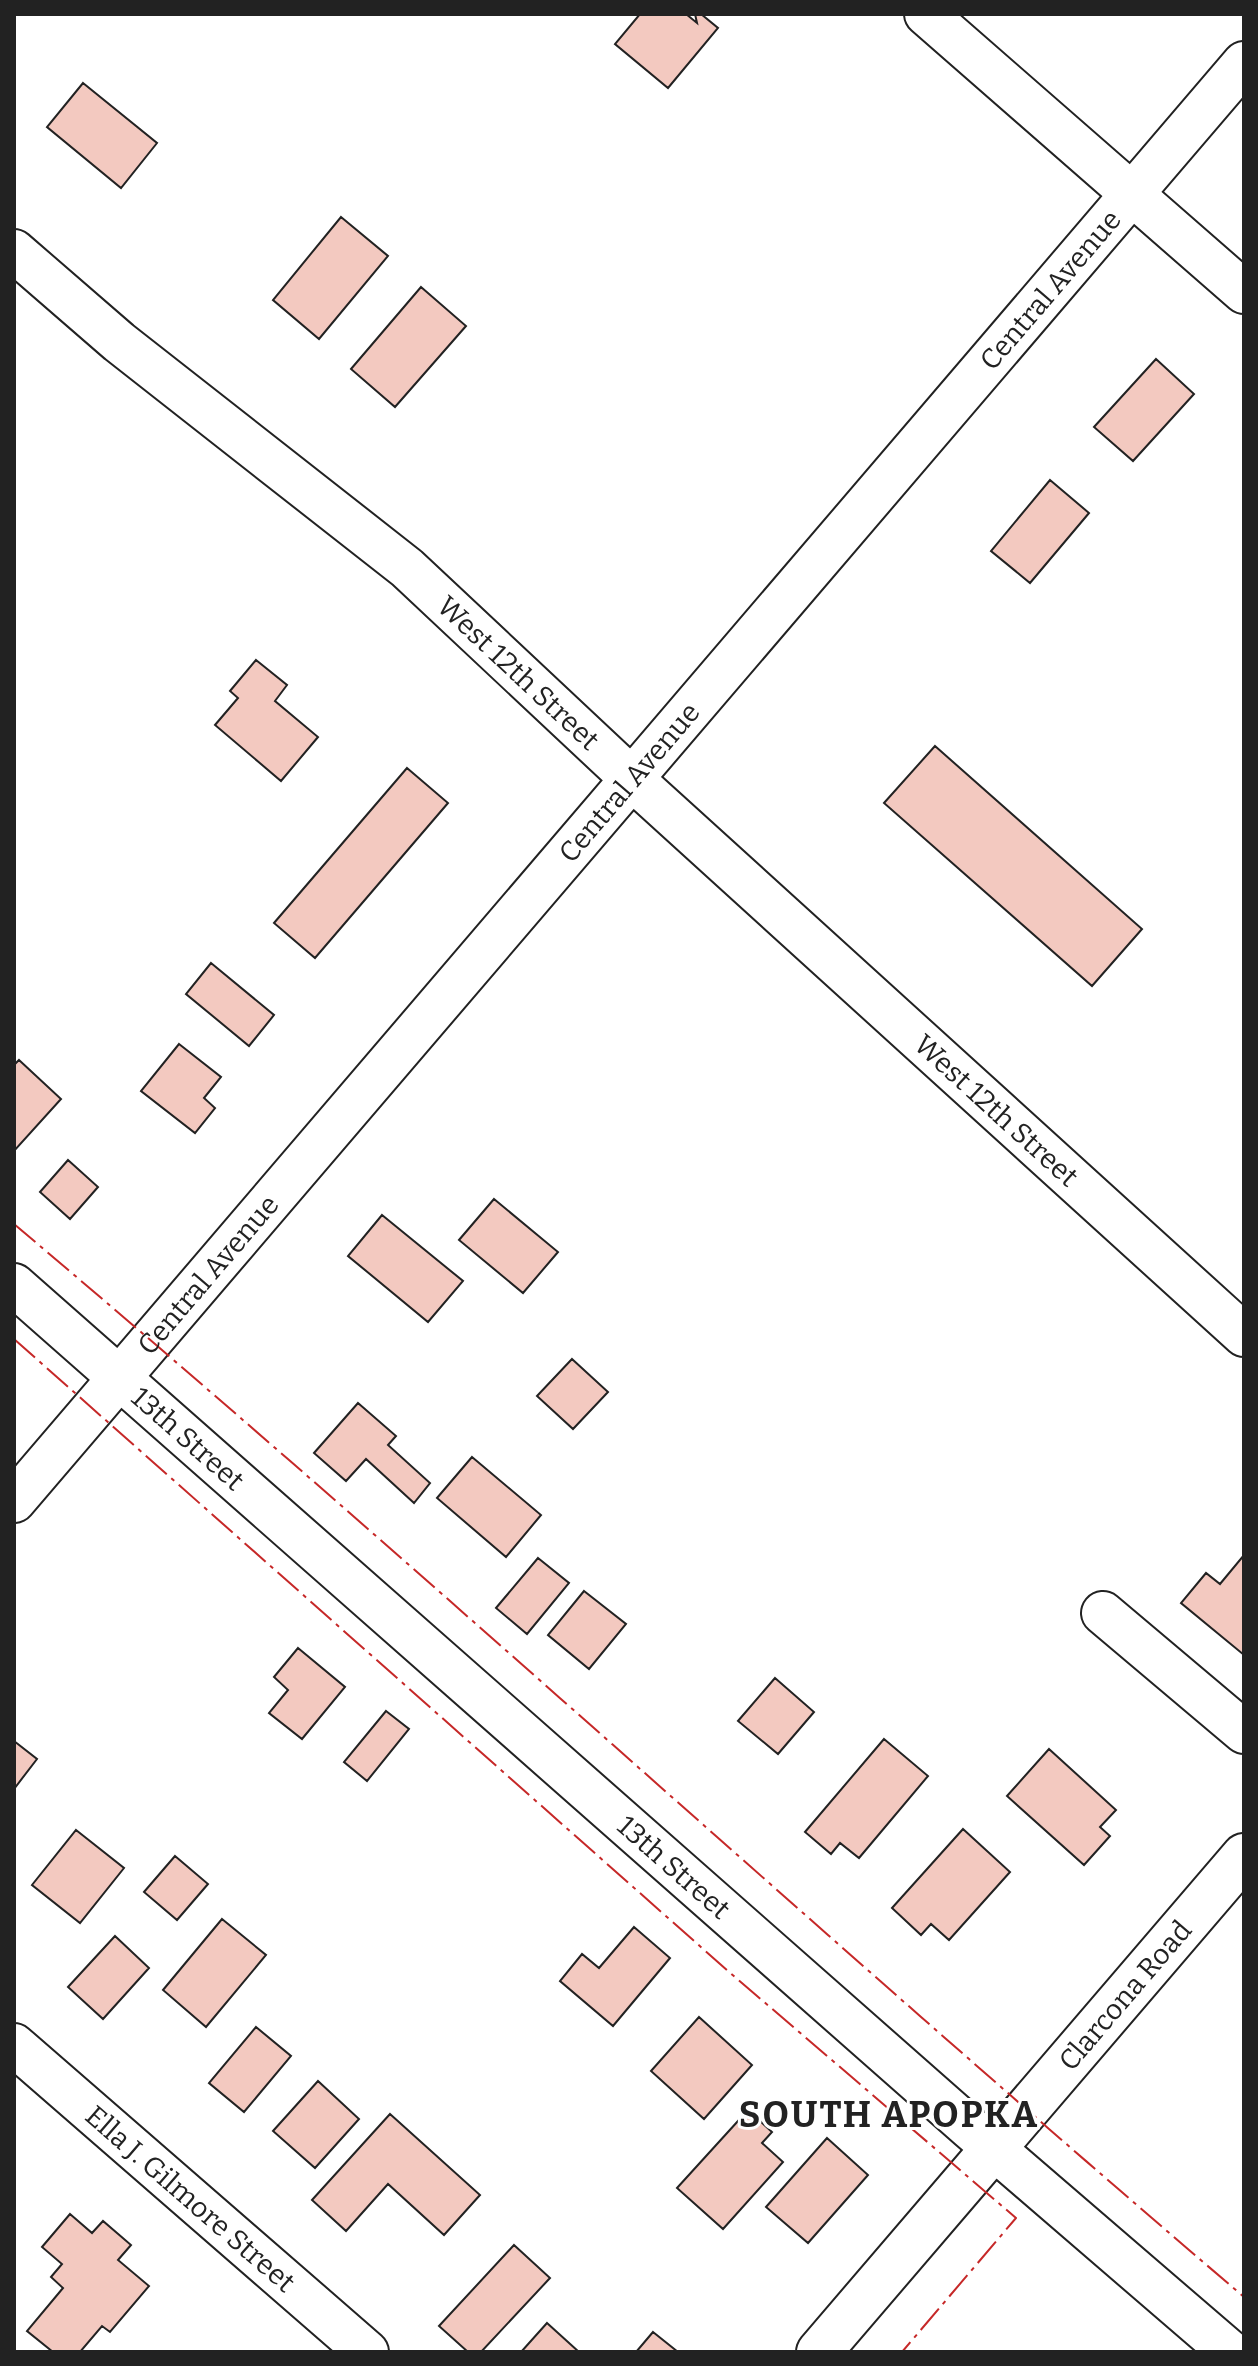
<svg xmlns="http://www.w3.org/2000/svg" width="1258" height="2366" font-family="Bitter,serif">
  <rect width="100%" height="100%" fill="#fff"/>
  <path fill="#f3c9c0" stroke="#222" stroke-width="2" d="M640,14h46l11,9 -2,-9h6l17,14 -50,60 -53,-44z
    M83,83l74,60 -36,45 -74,-61z
    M341,217l47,39 -69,83 -46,-39z
    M421,287l45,39 -71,81 -44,-38z
    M1156,359l38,35 -61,67 -39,-34z
    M1050,480l39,33 -59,70 -39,-32z
    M256,660l31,25 -12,16 43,36 -37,44 -66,-56 23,-27 -8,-7z
    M935,746l207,183 -50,57 -208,-183z
    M407,768l41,35 -133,155 -41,-35z
    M211,963l63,52 -25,31 -63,-52z
    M179,1044l42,33 -17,21 11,10 -20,25 -54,-42z
    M19,1060l42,39 -47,52v-86z
    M68,1160l30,27 -28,32 -30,-27z
    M494,1199l64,53 -35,41 -64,-53z
    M382,1215l81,66 -35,41 -80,-66z
    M572,1359l36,33 -35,37 -36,-33z
    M358,1403l38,33 -8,9 42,38 -16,20 -48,-44 -20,22 -32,-28z
    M472,1457l69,58 -35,42 -69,-59z
    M1244,1555v100l-63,-52 25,-30 14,11z
    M538,1558l31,25 -42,51 -31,-26z
    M584,1591l42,33 -37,45 -41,-34z
    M298,1648l47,39 -43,52 -33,-26 19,-23 -14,-13z
    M775,1678l39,34 -36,42 -40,-33z
    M386,1711l23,18 -42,52 -23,-19z
    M884,1739l44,37 -69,82 -19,-15 -9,11 -26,-22z
    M14,1741l23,18 -23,30z
    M1049,1749l67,61 -16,17 10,9 -26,29 -77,-69z
    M963,1829l47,43 -61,68 -18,-16 -10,11 -29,-27z
    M76,1830l48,38 -44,55 -48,-38z
    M175,1856l33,28 -31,36 -33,-28z
    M222,1919l44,36 -60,72 -43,-37z
    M634,1927l36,31 -57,68 -53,-45 22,-27 17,14z
    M115,1936l34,32 -46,51 -35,-32z
    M699,2017l53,48 -48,54 -53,-48z
    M256,2027l35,29 -47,56 -35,-29z
    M318,2081l41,38 -44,49 -42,-37z
    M748,2110l24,22 -10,11 21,19 -60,67 -46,-41z
    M390,2114l90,81 -36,40 -56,-51 -42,47 -34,-31z
    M827,2138l41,37 -60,68 -42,-36z
    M70,2214l22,19 11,-12 28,24 -13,15 31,26 -39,46 -8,-6 -22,26h-27l-26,-21 36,-43 -12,-11 11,-13 -20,-17z
    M514,2245l36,33 -69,74h-13l-29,-26z
    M547,2323l32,29h-58z
    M653,2332l25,20h-42z"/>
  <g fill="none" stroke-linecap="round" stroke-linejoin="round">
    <g stroke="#222" stroke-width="46">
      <g id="minor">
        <path d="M926,14l318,278"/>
        <path id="s1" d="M14,251l105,91 288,226 225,211 612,556"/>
        <path id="s2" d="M14,1285l956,843 260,224"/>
        <path id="s3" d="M14,1501l1230,-1438"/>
        <path d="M1103,1613l141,119"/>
        <path id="s4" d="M14,2045l353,307"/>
      </g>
    </g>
    <g stroke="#222" stroke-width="48">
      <g id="major">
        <path id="s5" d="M819,2352l425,-496"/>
      </g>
    </g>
    <use href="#minor" stroke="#fff" stroke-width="42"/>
    <use href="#major" stroke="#fff" stroke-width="44"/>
    <path stroke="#c62828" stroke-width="2" stroke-dasharray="28 6 4 6" stroke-linecap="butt" d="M14,1224c416,351 816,720 1230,1073
      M14,1339l714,632 288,247 -114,134"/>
  </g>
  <g text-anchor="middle" stroke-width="6" stroke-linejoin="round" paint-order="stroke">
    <g font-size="28" fill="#222" stroke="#fff">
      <text dy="10" stroke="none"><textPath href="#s3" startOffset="1594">Central Avenue</textPath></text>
      <text dy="10" stroke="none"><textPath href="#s1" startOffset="658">West 12th Street</textPath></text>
      <text dy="10" stroke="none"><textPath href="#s3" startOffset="946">Central Avenue</textPath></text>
      <text dy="10" stroke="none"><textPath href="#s1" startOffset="1306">West 12th Street</textPath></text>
      <text dy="10" stroke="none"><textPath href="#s3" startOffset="298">Central Avenue</textPath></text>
      <text dy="10" stroke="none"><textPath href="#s2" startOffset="232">13th Street</textPath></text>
      <text dy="10" stroke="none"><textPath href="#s2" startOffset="880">13th Street</textPath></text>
      <text dy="10" stroke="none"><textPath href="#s5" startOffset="470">Clarcona Road</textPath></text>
      <text dy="10" stroke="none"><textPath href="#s4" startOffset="234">Ella J. Gilmore Street</textPath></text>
    </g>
    <g font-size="36" font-weight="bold" letter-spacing="2" fill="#222" stroke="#fff">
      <text x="889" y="2127">SOUTH APOPKA</text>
    </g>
  </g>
  <rect width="1258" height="2366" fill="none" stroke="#222222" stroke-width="32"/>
</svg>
